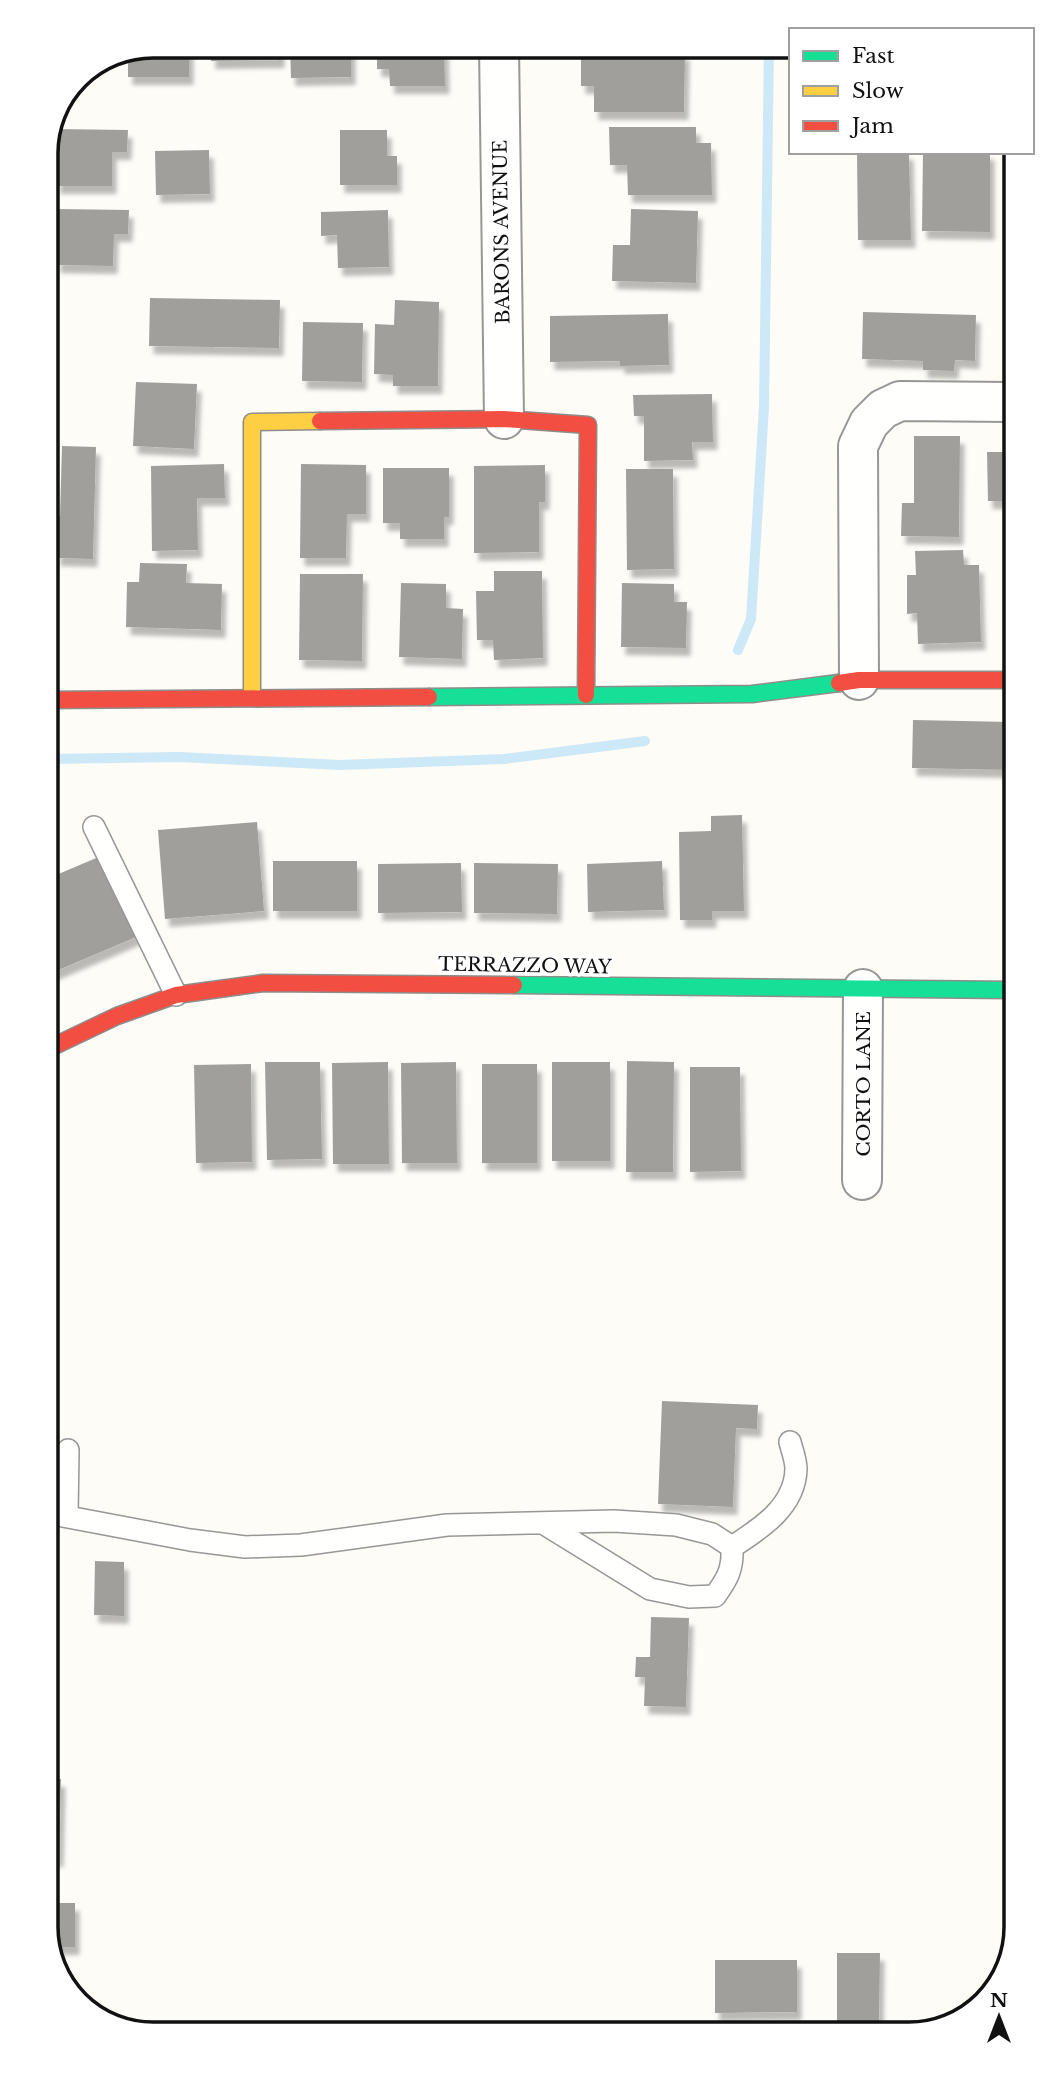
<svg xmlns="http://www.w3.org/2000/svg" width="1062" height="2080" font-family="'Libre Baskerville',serif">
  <defs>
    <filter id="shadow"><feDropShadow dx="4.5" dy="8" stdDeviation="2" flood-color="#0004"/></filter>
  </defs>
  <rect width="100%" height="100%" fill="#fdfcf7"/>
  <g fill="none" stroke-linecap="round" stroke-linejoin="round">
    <path stroke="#cde8f7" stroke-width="10" d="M738,650l13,-31 13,-212 5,-361
      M48,759l131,-2 161,8 164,-6 141,-18"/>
  </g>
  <path fill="#a19f9c" filter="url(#shadow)" d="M153,46h36v31h-61v-21z
    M211,46h69v14l-69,1z
    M290,46h61v31l-60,1z
    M377,46h67l1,40h-55l-1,-17h-12z
    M581,51l104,1 -1,60h-90v-26h-13z
    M609,127h87v16h15l1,52h-84l-1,-30h-17z
    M56,129l72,1 -1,22h-15v34h-56z
    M340,130h47v26h10v29h-57z
    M209,150l1,44 -54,1 -1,-44z
    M857,152h52l2,88h-53z
    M923,152h67v80l-68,-1z
    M57,209l72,1 -1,24h-14l-1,32 -57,-1z
    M631,209l67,2 -2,72 -84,-2 1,-36h17z
    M388,210l1,57 -51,1 -1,-33 -16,1v-24z
    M150,298l130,2 -1,48 -130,-2z
    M395,300l44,2 -1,84h-45v-11l-19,-1 1,-50 19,1z
    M863,312l113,3 -1,46 -20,-1 -1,11 -31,-1v-9l-61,-2z
    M668,314l1,51 -49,1v-5l-70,1v-46z
    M303,322l60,1 -1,59 -60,-1z
    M136,382l61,2 -3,65 -61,-3z
    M712,394l1,48h-21l1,18 -49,1v-45h-10l-1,-21z
    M914,436h46l-1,101 -58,-1 1,-33h12z
    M1010,440v87h-3l-1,-26h-18l-1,-49h18v-11z
    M62,446l34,1 -3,112 -37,-1v-12h-9v-30h13z
    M224,464l1,34h-28l1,52 -46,1 -1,-85z
    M301,464l65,1v49h-19l-1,44h-46z
    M545,465v37h-6v50l-65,1v-87z
    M383,468h66v49h-5v22h-44v-16h-17z
    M626,469h47l1,100 -47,1z
    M963,550l1,15h15l2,77 -63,2 -1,-31 -10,1v-39h9l-1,-24z
    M1007,552h3l1,78h-3z
    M140,563l47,1 -1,19 36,1 -1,46 -95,-3 1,-45h12z
    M494,571h48l1,87 -49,2 -1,-20h-16l-1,-49h18z
    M300,574h63l-1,87 -63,-1z
    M401,583l45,1v24l17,1 -1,50 -63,-2z
    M622,583l52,1v18h13l-1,46 -65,-1z
    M913,720l98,2v48l-99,-2z
    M742,815l2,96h-32v9h-32l-1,-88 32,-1v-15z
    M257,822l7,89 -99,8 -7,-89z
    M101,856l35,81 -87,37v-96z
    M273,861h84v50h-84z
    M662,861l2,49 -76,2 -1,-48z
    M461,863l1,49 -84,1v-49z
    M474,863l84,1 -1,50 -83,-1z
    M627,1061l47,1 -1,110h-47z
    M265,1062h55l2,97 -55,1z
    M388,1062l1,102h-56l-1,-101z
    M456,1062l1,101h-55l-1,-100z
    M552,1062h58v99h-58z
    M251,1064l1,98 -56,1 -2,-98z
    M482,1064h55v99h-55z
    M690,1067h50l1,104 -51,1z
    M662,1401l96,4 -1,24 -21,-1 -3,79 -75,-3z
    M95,1561l29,1v54l-30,-1z
    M651,1617l38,1 -3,89 -42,-1 1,-29h-10l1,-20h14z
    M53,1779h8l-2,80h-6z
    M53,1903h22v44h-22z
    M837,1953h43l-1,70h-42z
    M715,1960h82v52l-82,1z"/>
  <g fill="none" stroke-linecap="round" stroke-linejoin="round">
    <g stroke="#979795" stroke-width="24">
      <path id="lane" d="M94,827l82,168
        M52,1514l138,26 55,7 56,-2 146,-20 167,-4 62,4 36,9 20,13c1,22 -4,31 -17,49l-26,1 -39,-8 -107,-66
        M67,1516l1,-66
        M732,1547c28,-18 63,-40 64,-78 0,-9 -4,-19 -6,-27"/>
    </g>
    <g stroke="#979795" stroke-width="42">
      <path id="street" d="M499,46l5,373
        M859,680l-1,-234 11,-23 14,-14 17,-8 110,1
        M862,1180l1,-191"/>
    </g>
    <g stroke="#8e8d8b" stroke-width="19">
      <path id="fast" d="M429,697l323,-3 87,-11
        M514,985l498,5"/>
    </g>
    <g stroke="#8e8d8b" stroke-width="19">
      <path id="slow" d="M252,698v-276l68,-1"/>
    </g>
    <g stroke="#8e8d8b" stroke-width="19">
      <path id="jam" d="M320,421l184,-2 84,6 -2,270
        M839,683l20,-3h152
        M48,700l381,-3
        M50,1048l67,-32 59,-21 87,-12 251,2"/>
    </g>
    <use href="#lane" stroke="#fffffe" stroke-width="21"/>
    <use href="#street" stroke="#fffffe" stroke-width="38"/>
    <use href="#fast" stroke="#16e098" stroke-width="16"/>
    <use href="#slow" stroke="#ffcf43" stroke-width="16"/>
    <use href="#jam" stroke="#f24e42" stroke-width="16"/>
  </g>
  <g text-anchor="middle" stroke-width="7" stroke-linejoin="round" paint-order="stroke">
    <g font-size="19" fill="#111" stroke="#fff">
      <text transform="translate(501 232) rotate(-91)" y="7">BARONS AVENUE</text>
      <text transform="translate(525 965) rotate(1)" y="7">TERRAZZO WAY</text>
      <text transform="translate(863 1084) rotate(-90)" y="7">CORTO LANE</text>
    </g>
  </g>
  <path d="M0 0H1062V2080H0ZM153 58H909A95 95 0 0 1 1004 153V1927A95 95 0 0 1 909 2022H153A95 95 0 0 1 58 1927V153A95 95 0 0 1 153 58Z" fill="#fff" fill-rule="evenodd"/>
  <path fill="none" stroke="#111" stroke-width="3.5" d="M153 58H909A95 95 0 0 1 1004 153V1927A95 95 0 0 1 909 2022H153A95 95 0 0 1 58 1927V153A95 95 0 0 1 153 58Z"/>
  <rect x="789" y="28" width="245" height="126" fill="#ffffff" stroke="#a0a0a0" stroke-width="2"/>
  <rect x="803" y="51" width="35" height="10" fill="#16e098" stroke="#a0a0a0" stroke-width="2"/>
  <text x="852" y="63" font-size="21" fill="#111111">Fast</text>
  <rect x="803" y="86" width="35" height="10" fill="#ffcf43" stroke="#a0a0a0" stroke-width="2"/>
  <text x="852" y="98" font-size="21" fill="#111111">Slow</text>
  <rect x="803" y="121" width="35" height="10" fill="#f24e42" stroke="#a0a0a0" stroke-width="2"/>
  <text x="852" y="133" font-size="21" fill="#111111">Jam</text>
  <g transform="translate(999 2017)" stroke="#ffffff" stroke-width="5" paint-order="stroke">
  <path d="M0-5L12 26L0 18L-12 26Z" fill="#111111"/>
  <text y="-10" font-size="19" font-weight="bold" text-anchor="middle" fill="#111111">N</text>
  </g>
</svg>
